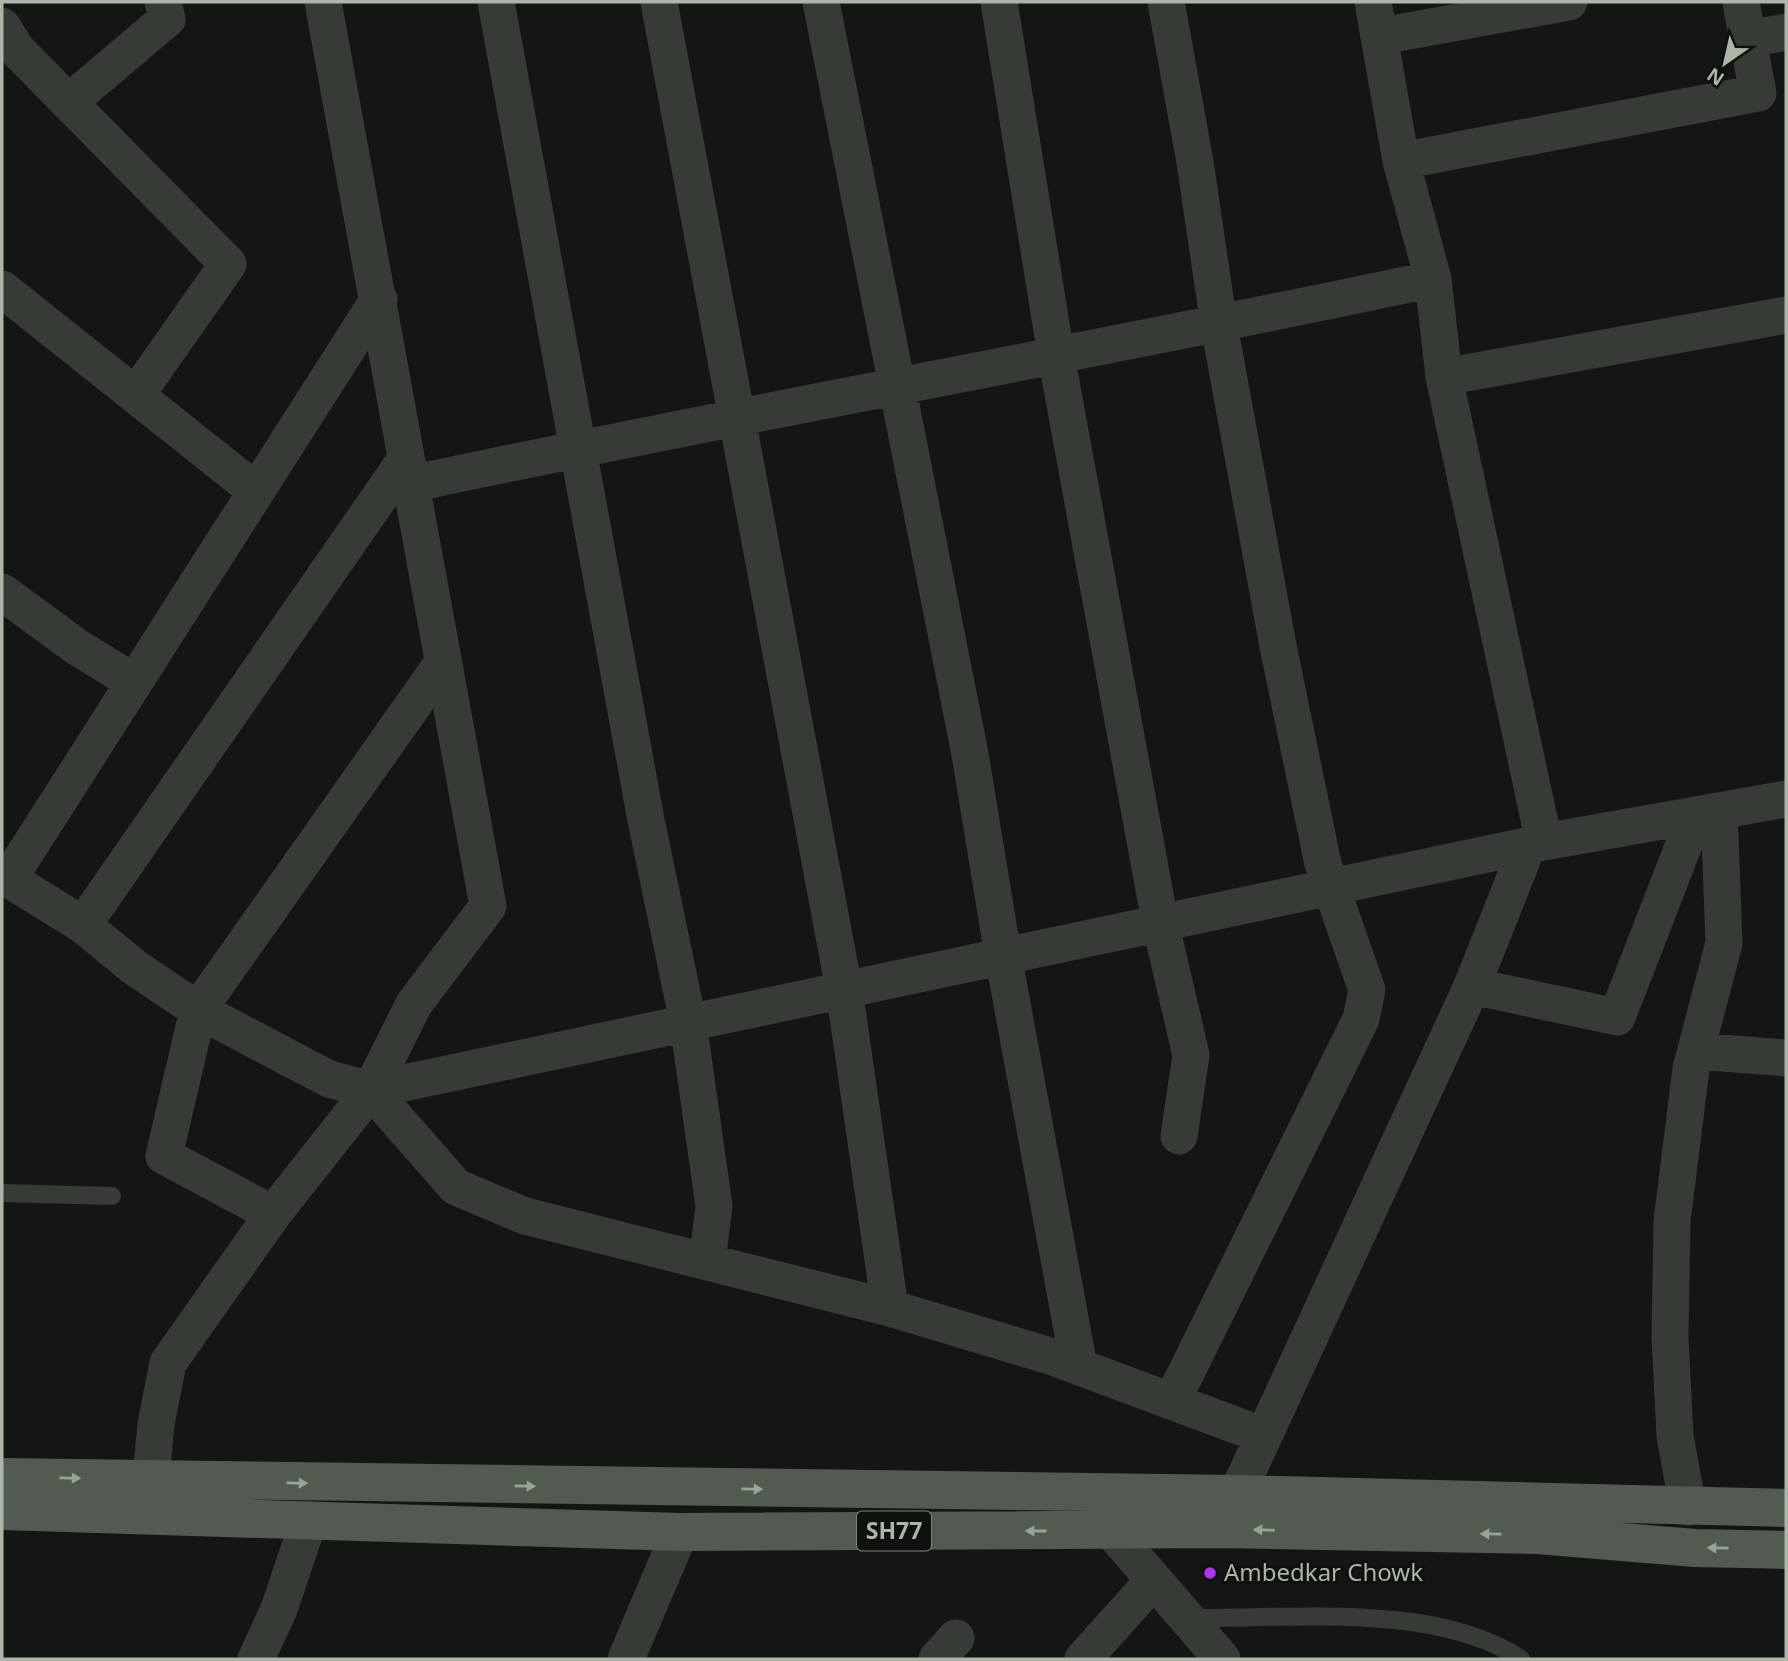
<svg xmlns="http://www.w3.org/2000/svg" width="1788" height="1661" font-family="'Noto Sans',sans-serif">
  <rect width="100%" height="100%" fill="#141614"/>
  <g fill="none" stroke-linecap="round" stroke-linejoin="round">
    <path stroke="#363b35" stroke-width="18" d="M2,1193l110,3
      M1190,1618c101,1 245,-16 331,41"/>
    <path stroke="#363b35" stroke-width="37" d="M496,2l150,818 42,202 26,184 -7,56
      M659,2l185,987 46,319
      M821,2l149,752 33,201 76,412
      M999,2l57,353 104,567 31,133 -12,81
      M1166,2l29,160 24,163 59,321 45,218 44,126 -6,29 -189,382
      M1373,2l28,159 32,118 11,98 100,465 242,-43
      M2,26l15,24 211,214 -92,131
      M1381,36l188,-34
      M1748,39l38,-7
      M69,102l98,-83 -4,-17
      M1401,161l357,-68 -17,-91
      M2,289l254,202
      M1444,377l342,-62
      M411,484c340,-73 682,-132 1022,-205
      M2,592l75,55 57,35
      M2,875l81,50 51,42 64,43 131,69 42,11 85,97 69,29 365,92 160,48 212,79
      M8,880l371,-581
      M83,925l323,-466
      M1472,986l145,31 78,-201
      M1696,1051l90,7
      M371,1090l1173,-248
      M273,1214l-109,-58 34,-146 244,-346
      M1237,1494l235,-508 56,-141
      M1688,1507l-13,-71 -5,-99 2,-116 19,-152 33,-126 -5,-132
      M148,1510l8,-86 12,-61 105,-149 98,-124 43,-86 74,-98 -165,-904
      M1111,1530l111,129
      M256,1659l23,-50 30,-89
      M626,1659l54,-127
      M937,1659l19,-21
      M1083,1659l71,-79"/>
    <path stroke="#535a51" stroke-width="38" d="M2,1477l1235,17 549,14
      M2,1511l678,21 541,-3 317,6 157,13 91,2"/>
  </g>
  <defs><path id="oneway-solid" d="M-6-.8H1V-3.2L6.5 0L1 3.2V.8H-6Z" transform="scale(1.75)"/></defs>
  <g fill="#99a495">
    <use href="#oneway-solid" transform="translate(70 1478) rotate(1)"/>
    <use href="#oneway-solid" transform="translate(297 1483) rotate(1)"/>
    <use href="#oneway-solid" transform="translate(525 1486) rotate(1)"/>
    <use href="#oneway-solid" transform="translate(752 1489) rotate(1)"/>
    <use href="#oneway-solid" transform="translate(1264 1530) rotate(-179)"/>
    <use href="#oneway-solid" transform="translate(1036 1531) rotate(180)"/>
    <use href="#oneway-solid" transform="translate(1491 1534) rotate(-179)"/>
    <use href="#oneway-solid" transform="translate(1718 1548) rotate(-179)"/>
  </g>
  <circle fill="#ad35ed" stroke="#0f110f" stroke-width="2.5" cx="1210" cy="1573" r="7"/>
  <g text-anchor="middle" stroke-width="6" stroke-linejoin="round" paint-order="stroke">
    <rect fill="#0f110f" stroke="#7c8479" stroke-width="2" x="857" y="1511.5" width="74" height="39" rx="5"/>
    <g font-size="23" font-weight="bold" fill="#abb6a6">
      <text x="894" y="1539">SH77</text>
    </g>
    <g font-size="24" fill="#abb6a6" stroke="#0f110f" text-anchor="start">
      <text x="1224" y="1581">Ambedkar Chowk</text>
    </g>
  </g>
  <rect width="1788" height="1661" fill="none" stroke="#abb6a6" stroke-width="7"/>
  <g transform="translate(1725 63) rotate(214)" stroke="#0f110f" stroke-width="5" paint-order="stroke">
  <path d="M0-5L12 26L0 18L-12 26Z" fill="#abb6a6"/>
  <text y="-10" font-size="19" font-weight="bold" text-anchor="middle" fill="#abb6a6">N</text>
  </g>
</svg>
